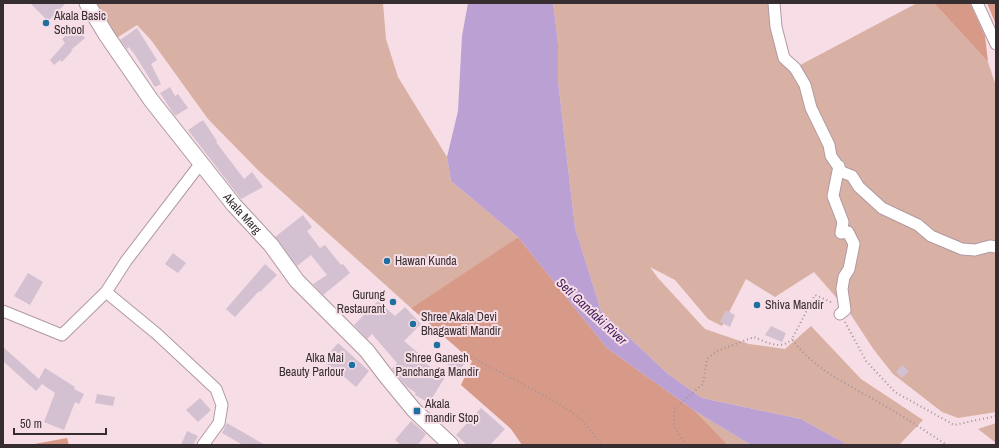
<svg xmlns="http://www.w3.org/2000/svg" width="999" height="448" font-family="'Archivo Narrow',sans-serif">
  <rect width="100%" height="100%" fill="#f6dde6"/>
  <path fill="#d9b0a4" d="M93,3h290l3,36 12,38 49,80 4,24 67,56 -107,71 -151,-136 -52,-53 -57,-79 -14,-15 -22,14z
    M553,3h215l9,47 12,21 128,-68h17l54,59 8,24v326l-38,6 -16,-6 -49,-38 -19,-24 -25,-38 -35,-40 -39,25 -29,-18 -24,47 -14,-7 -33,-39 -25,-13 8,11 47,51 44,15 36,5 26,-23 50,53 62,41 -24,25h-51l-47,-26 -99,-21 -34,-24 -67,-63 -26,-83 -17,-147v-37z
    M695,411l56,34h-23z
    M996,423v20l-18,-14z"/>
  <path fill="#d79a88" d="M934,3h36l15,33 3,26z
    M987,3h9v22z
    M518,237l89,111 88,63 33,34h-206l-11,-16 -50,-44 11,-24 -61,-53z
    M67,438l2,7h-40z"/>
  <path fill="#bba0d4" d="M468,3h85l5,41v37l17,147 26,83 67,63 34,24 99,21 47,26h-97l-56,-34 -88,-63 -89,-111 -67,-56 -4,-24 11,-46 4,-75z"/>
  <path fill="#d3c0d0" d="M30,3h36l-18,18z
    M76,27l9,11 -14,12 1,1 -10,11 -2,-2 -6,5 -4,-5 15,-17 -3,-4z
    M137,28l20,32 -6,4 10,20 -6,3 -20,-32 -6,-8 -2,2 -7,-9z
    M170,87l5,9 3,-2 10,14 -13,8 -15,-23z
    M203,120l14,21 -1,1 28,37 8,-7 11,15 -22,12 -53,-69z
    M303,215l9,12 -5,4 13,17 5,-3 16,20 2,-1 7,9 -27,22 -10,-11 14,-9 -16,-20 -14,11 -22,-29z
    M173,253l13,10 -8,10 -13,-9z
    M265,264l12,11 -17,17 -1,-1 -24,26 -9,-8z
    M28,273l15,9 -13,23 -16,-9z
    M378,301l17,15 10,-9 16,17 -17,17 19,16 -2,3 24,17 -16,26 -14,-8 1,-2 -10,-7 -14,-17 5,-6 -25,-29 -5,5 -13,-14z
    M726,310l9,5 -5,12 -10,-5z
    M771,326l15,7 -4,9 -17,-7z
    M338,343l31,28 -13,16 -20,-17 -6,7 -7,-7 5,-6 -5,-4z
    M3,347l36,32 6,-11 30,19 -1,2 10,5 -5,10 -4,-2 -11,28 -20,-8 11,-29 -13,-9 -6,7 -33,-30z
    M455,356l10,7 -8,10 -10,-7z
    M902,365l7,6 -7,7 -6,-6z
    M97,394l18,3 -2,9 -18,-3z
    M200,398l11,12 -13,12 -12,-12z
    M481,408l24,21 -15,16h-23l-11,-10z
    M411,421l15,13 -8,11h-17l-6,-5z
    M227,423l38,22h-22l-21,-12z
    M187,431l11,5 -5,9h-12z"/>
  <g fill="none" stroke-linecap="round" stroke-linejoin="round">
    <g stroke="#b099a2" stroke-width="13">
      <path id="street" d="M774,3l2,24 8,31 11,10 10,17 6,23 18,37 2,11 11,16 10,4 7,11 23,21 36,17 13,11 31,13 13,1 15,-4 6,1
        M977,3l19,41
        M839,166l-6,30 10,26 -2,11 7,-1 6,12 -5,25 -5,8 -2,12 3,21 -5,4
        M106,292l51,42 59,55 6,16 -3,18 -16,22
        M3,311l59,24 44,-43 20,-31 75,-98"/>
    </g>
    <g stroke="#b099a2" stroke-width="17">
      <g id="secondary">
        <path id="s1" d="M87,3l20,33 44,64 83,105 37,40 26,36 70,70 19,25 28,34 37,35"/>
      </g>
    </g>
    <path stroke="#a49298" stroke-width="2" stroke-dasharray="1 3" stroke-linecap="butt" d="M831,302l-16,-7 -23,44c21,30 57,46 88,64 23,13 45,28 67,42
      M845,322l21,39 29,31 59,33 42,-9
      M468,355l90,48 24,17 20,25
      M686,445l-12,-19v-17l29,-25 4,-25 10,-8 37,-14c12,5 27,14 38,2"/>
    <use href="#street" stroke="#fff" stroke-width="11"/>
    <use href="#secondary" stroke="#fff" stroke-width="15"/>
  </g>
  <g fill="#1d70a0" stroke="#f6dde6" stroke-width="1.5">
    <circle cx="46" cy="23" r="4"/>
    <circle cx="387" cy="261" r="4"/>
    <circle cx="393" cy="302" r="4"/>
    <circle cx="757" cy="305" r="4"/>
    <circle cx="413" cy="324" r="4"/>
    <circle cx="437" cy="345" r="4"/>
    <circle cx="352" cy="365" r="4"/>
    <rect x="413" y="407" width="8" height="8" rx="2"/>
  </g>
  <g text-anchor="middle" stroke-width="4" stroke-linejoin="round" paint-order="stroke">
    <g font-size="12" fill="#362d30" stroke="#f6dde6" text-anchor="start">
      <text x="54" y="20">Akala Basic<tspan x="54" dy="14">School</tspan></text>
      <text x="395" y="265">Hawan Kunda</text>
      <text x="385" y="299" text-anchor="end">Gurung<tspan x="385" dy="14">Restaurant</tspan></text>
      <text x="765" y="309">Shiva Mandir</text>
      <text x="421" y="321">Shree Akala Devi<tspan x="421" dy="14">Bhagawati Mandir</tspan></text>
      <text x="344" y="362" text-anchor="end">Alka Mai<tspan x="344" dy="14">Beauty Parlour</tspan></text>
      <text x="437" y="362" text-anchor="middle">Shree Ganesh<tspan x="437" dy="14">Panchanga Mandir</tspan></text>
      <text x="425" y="408">Akala<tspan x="425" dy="14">mandir Stop</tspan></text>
    </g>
    <g font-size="12" fill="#362d30" stroke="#f6dde6">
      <text dy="4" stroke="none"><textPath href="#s1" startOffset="262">Akala Marg</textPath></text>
    </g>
    <g font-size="13" font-style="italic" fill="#43205e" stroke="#f6dde6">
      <text transform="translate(592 311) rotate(43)" y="5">Seti Gandaki River</text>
    </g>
  </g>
  <rect width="999" height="448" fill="none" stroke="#362d30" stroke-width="8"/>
  <path d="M14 428v6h92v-6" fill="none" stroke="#362d30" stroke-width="2"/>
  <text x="20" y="428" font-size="12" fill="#362d30" stroke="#f6dde6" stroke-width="3" paint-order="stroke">50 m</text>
</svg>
